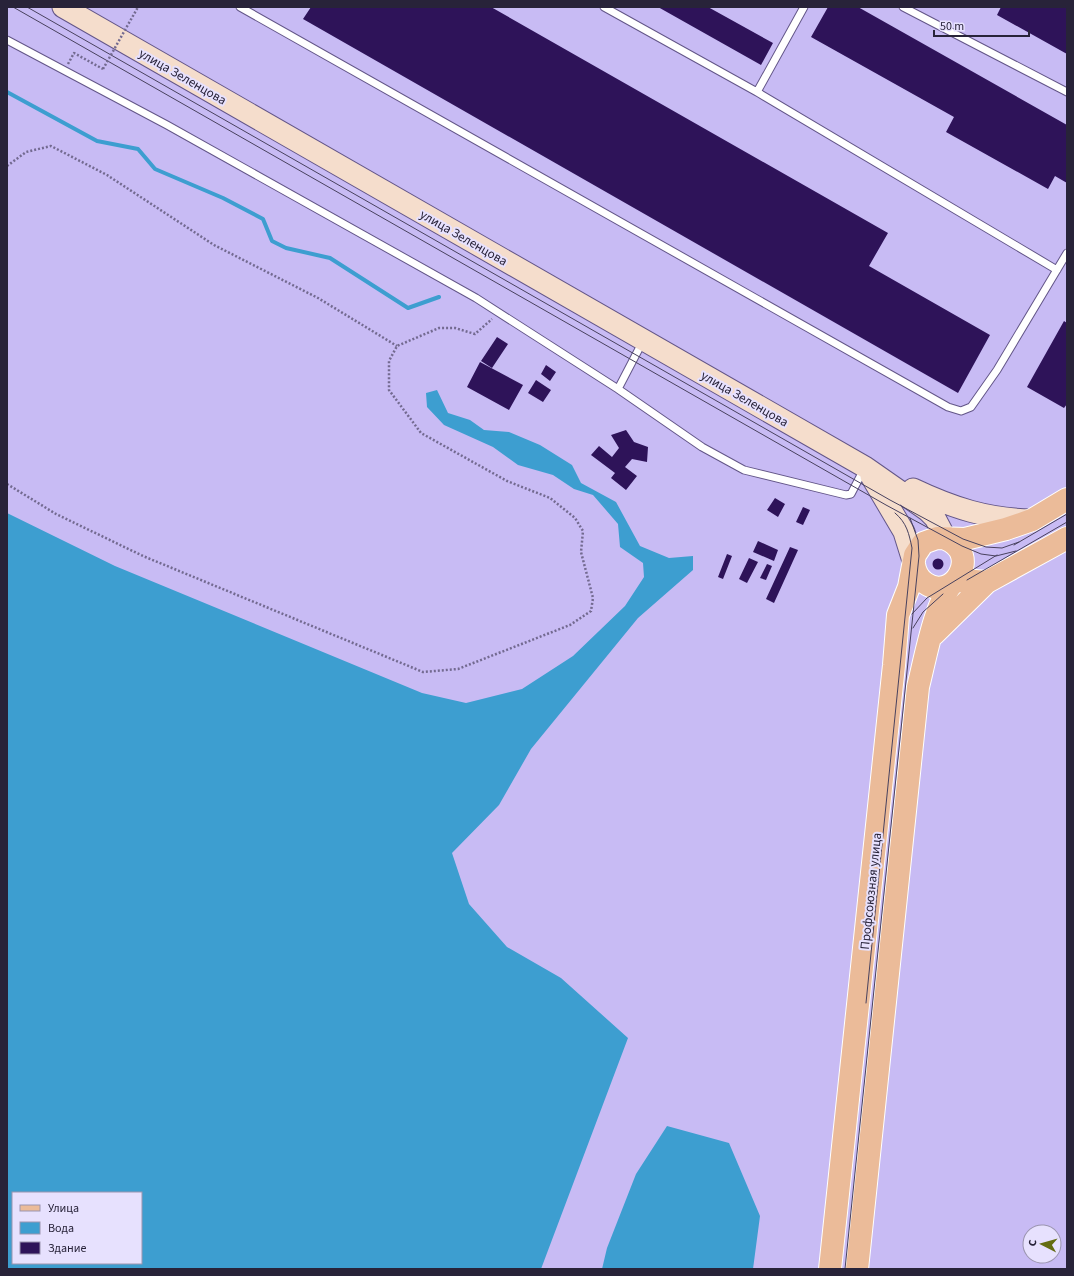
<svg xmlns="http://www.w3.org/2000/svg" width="1074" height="1276" font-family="'Source Sans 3',sans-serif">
  <rect width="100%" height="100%" fill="#c8bbf4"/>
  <path fill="#3d9ed0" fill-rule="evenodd" d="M437,390l11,23 22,7 14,10 25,2 31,13 32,20 9,18 35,19 24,44 29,12 24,-2v14l-55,48 -107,131 -32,56 -47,48 17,51 38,43 54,31 67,60 -87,231h-534v-756l108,53 307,127 44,10 56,-14 51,-33 52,-50 19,-29 -1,-14 -23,-16 -2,-23 -25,-29 -19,-6 -21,-14 -35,-10 -25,-18 -49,-22 -17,-18 -1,-14zM13,1193h128v70h-128z
    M667,1126l62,17 31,73 -7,53h-151l5,-21 29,-74z"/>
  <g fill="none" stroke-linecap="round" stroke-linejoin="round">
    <path stroke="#3d9ed0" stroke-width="4" d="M7,92l90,49 41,8 17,20 68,29 40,21 9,22 14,7 44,10 78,50 31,-11"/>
  </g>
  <path fill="#2e1359" d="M311,7h180l397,226 -19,33 121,69 -32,58 -655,-374z
    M658,7h50l65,36 -12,22z
    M828,7h30l209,118v58l-12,-7 -7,13 -102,-57 8,-15 -143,-80z
    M1001,7h66v47l-70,-39z
    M1064,321l3,2v81l-3,4 -37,-21z
    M497,337l11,7 -16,24 -11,-7z
    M480,362l43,23 -14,25 -42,-23z
    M546,365l10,7 -6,9 -9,-7z
    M536,380l15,10 -8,12 -15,-9z
    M626,430l8,12 14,5 -1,15 -15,-3 -7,8 12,9 -11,14 -15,-12 4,-5 -24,-18 8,-9 13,11 7,-9 -8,-13z
    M775,498l10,6 -7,13 -11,-7z
    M803,507l7,3 -7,15 -7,-3z
    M758,541l20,9 -4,11 -21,-9z
    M790,547l8,3 -24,53 -8,-4z
    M727,554l5,2 -9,23 -5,-2z
    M749,558l9,4 -11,21 -8,-4z
    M932.5 564a5.5 5.5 0 1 1 11 0a5.5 5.5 0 1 1-11 0Z
    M767,564l5,2 -6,14 -6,-2z"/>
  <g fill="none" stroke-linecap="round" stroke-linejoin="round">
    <g stroke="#635688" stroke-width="9">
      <path id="service" d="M240,7l708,400 13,4 10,-4 26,-37 70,-117
        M604,7l153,85 300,178
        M903,7l164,85
        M7,40l160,85 309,173 142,91 84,58 42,23 102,25 5,-1 13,-25
        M757,92l47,-85
        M618,389l25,-48"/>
    </g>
    <g stroke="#635688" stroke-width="23">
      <path id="secondary" d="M63,7l802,460 63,44 7,7 11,21
        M871,476l33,56 10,32
        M913,489c40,19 74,30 119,31"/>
    </g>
    <g stroke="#fff" stroke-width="24">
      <path id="primary" d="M914,564c1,8 4,14 11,19 28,20 57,-29 21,-44
        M934,634l53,-52
        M830,1269l64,-604 4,-50 11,-28 6,-32 8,-12 14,-5 28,1 41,-10 26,-9 35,-21
        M857,1269l61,-582c7,-27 17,-85 35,-104l10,-3 24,2 80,-44"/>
    </g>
    <path stroke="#736a90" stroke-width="2.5" stroke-dasharray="2 2" stroke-linecap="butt" d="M68,64l6,-11 29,16
      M7,166l19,-14 25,-6 56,29 107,70 104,53 79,48
      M7,484l49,30 87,42 280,116 35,-3 112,-44 21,-14 2,-13 -12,-46 2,-21 -8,-13 -25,-20 -43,-17 -86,-48 -32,-43v-29l8,-15 42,-18h16l20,6 17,-15"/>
    <use href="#service" stroke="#fff" stroke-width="7"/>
    <use href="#secondary" stroke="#f5ddcc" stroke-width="21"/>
    <use href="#primary" stroke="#ebbb99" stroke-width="22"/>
    <path stroke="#48415e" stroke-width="1" d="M13,7l873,498 76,41 19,8 15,2 20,-5
      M27,7l863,493 73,39 23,8 16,1 17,-6
      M1014,545l53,-31
      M967,580l100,-58
      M912,614l15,-16 70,-43
      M913,628l10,-16 20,-18
      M866,1003l46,-455c-3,-14 -5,-25 -17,-35
      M845,1269l74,-713 -1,-16 -8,-22"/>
    <path stroke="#736a90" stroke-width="2.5" stroke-dasharray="2 2" stroke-linecap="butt" d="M103,69l35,-62"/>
  </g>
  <g text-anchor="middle" stroke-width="4" stroke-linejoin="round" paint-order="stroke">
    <g font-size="13" fill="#282339" stroke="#e7e1fe">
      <text transform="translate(183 76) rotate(30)" y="5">улица Зеленцова</text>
      <text transform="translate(464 237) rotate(30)" y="5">улица Зеленцова</text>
      <text transform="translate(745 398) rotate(30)" y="5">улица Зеленцова</text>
      <text transform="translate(870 891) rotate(-84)" y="5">Профсоюзная улица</text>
    </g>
  </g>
  <rect width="1074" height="1276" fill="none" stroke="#282339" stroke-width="16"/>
  <rect x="12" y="1192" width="130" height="72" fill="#e7e1fe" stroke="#9b95af"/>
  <rect x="20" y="1205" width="20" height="6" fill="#ebbb99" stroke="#9b95af"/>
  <text x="48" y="1212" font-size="12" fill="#282339">Улица</text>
  <rect x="20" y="1222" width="20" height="12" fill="#3d9ed0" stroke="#9b95af"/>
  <text x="48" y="1232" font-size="12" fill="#282339">Вода</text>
  <rect x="20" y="1242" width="20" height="12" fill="#2e1359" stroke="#9b95af"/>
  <text x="48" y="1252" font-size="12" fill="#282339">Здание</text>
  <g transform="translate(1042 1244) rotate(276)"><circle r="19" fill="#e7e1fe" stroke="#9b95af"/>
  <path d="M0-3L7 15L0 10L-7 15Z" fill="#646c12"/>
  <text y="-6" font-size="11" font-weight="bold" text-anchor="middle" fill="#282339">С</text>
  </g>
  <path d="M934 30v6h95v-6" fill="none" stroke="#282339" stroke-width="2"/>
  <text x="940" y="30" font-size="12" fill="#282339" stroke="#e7e1fe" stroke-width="3" paint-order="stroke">50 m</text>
</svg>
